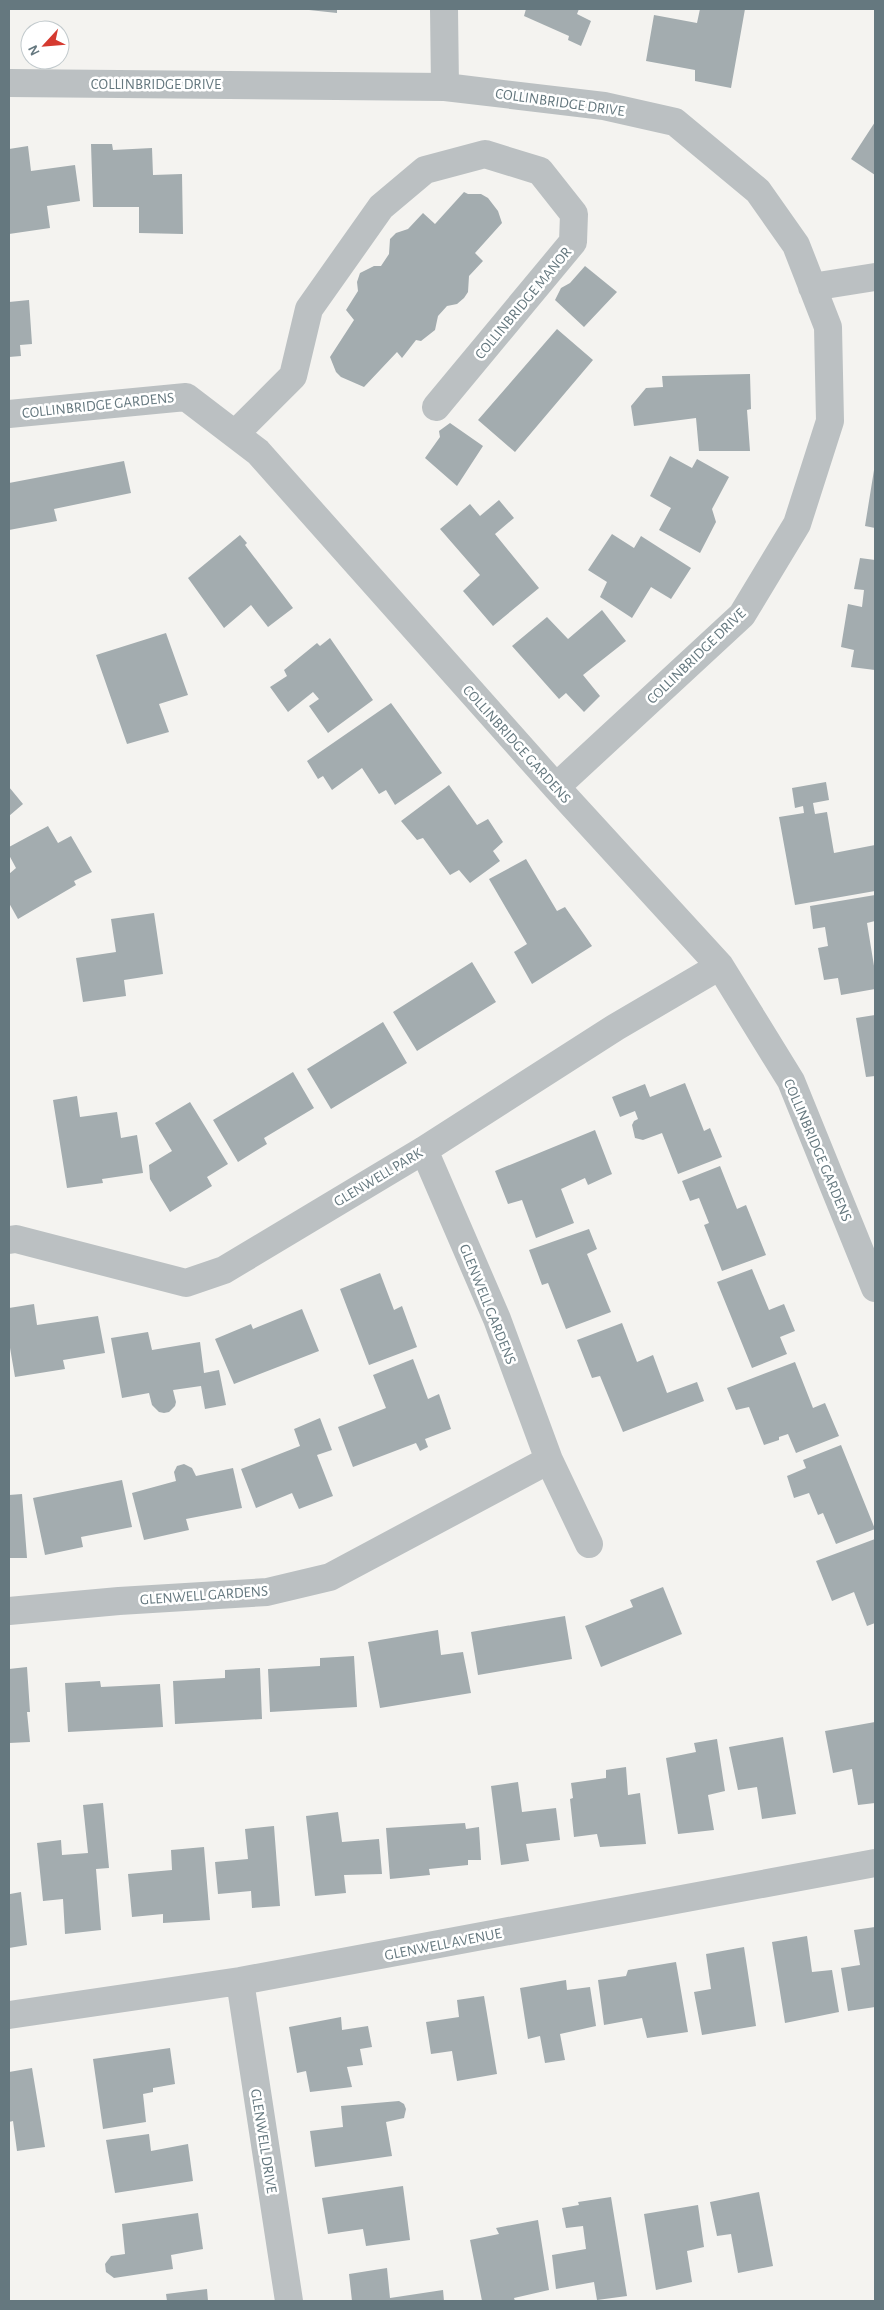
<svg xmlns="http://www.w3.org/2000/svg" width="884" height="2310" font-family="'Alegreya Sans',sans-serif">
  <rect width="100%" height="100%" fill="#f4f3f0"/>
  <path fill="#a3acaf" d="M309,9h28v4l-28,-3z
    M526,9h53l-2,5 14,7 -10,25 -13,-6 1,-4 -45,-20z
    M700,9h45l-14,79 -36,-7v-11l-49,-9 8,-46 43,8z
    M875,122v53l-24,-16z
    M91,144h21l1,6 39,-2 1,27 29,-1 1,60 -44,-1v-26h-46z
    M28,146l3,25 44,-6 5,36 -33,5 3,22 -41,6v-85z
    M464,192l4,2h13l7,4 10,13 4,12 -27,30 8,8 -14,15 -1,16 -4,6 -7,6 -10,2 -9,10 -3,14 -14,11 -5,-1 -14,18 -5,-6 -33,35 -23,-10 -5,-5 -6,-15 24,-37 -8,-10 12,-19 -1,-9 3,-9 14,-7h7l8,-12 1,-15 6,-6 12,-4 15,-16 12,11z
    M585,266l32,26 -33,35 -29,-27 6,-12 9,-5z
    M29,300l3,44 -12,1 1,11 -12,1v-55z
    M557,329l36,31 -78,92 -37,-32z
    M750,374l1,35 -4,1 3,41h-51l-3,-33 -62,8 -3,-20 15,-18 17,-1 -1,-11z
    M450,423l33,23 -26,40 -32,-28 15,-21 -1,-6z
    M670,456l22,12 5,-9 32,18 -17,32 4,13 -16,31 -41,-23 12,-22 -21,-12z
    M124,461l7,32 -77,16 3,12 -48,9v-47z
    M874,470h1v58l-10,-2z
    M499,500l15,18 -19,16 44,54 -46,38 -30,-35 17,-16 -40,-46 30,-25 10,12z
    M612,534l22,14 7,-12 50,32 -20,31 -20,-12 -19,31 -32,-21 7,-15 -19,-12z
    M240,535l7,8 -2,2 48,63 -25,19 -17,-22 -27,23 -36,-50z
    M860,558l15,2v110l-24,-3 3,-17 -13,-3 7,-43 14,3 2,-17 -10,-1z
    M602,610l24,31 -43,34 17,21 -16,16 -18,-19 -7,6 -47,-53 35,-29 21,22z
    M166,633l22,62 -29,9 10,28 -42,12 -31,-89z
    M330,638l43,62 -45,33 -19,-27 10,-7 -6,-7 -25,20 -18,-25 17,-11 -3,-6 33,-27 3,3z
    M391,703l51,70 -47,32 -9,-15 -7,4 -17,-26 -30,22 -9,-14 -5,3 -11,-18z
    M826,782l3,18 -16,3 2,11 12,-2 7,41 41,-8v46l-80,14 -16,-88 25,-4 -1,-7 -8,2 -3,-20z
    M449,785l28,40 11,-6 15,23 -10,9 7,10 -30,22 -11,-13 -9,5 -27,-37 -6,2 -16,-19z
    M9,787l14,17 -14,12z
    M48,826l10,17 13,-7 21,36 -18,9 2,4 -58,34 -9,-16v-29l7,-6 -7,-13v-8z
    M526,859l31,52 8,-4 27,39 -60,38 -18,-32 13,-8 -38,-65z
    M875,895v26l-8,2 8,49v17l-34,6 -3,-17 -14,2 -6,-32 10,-2 -3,-19 -12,2 -3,-23z
    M154,913l9,61 -39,6 2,16 -43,6 -7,-44 40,-6 -5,-33z
    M472,962l24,40 -79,49 -24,-39z
    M875,1015v61l-9,1 -10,-59z
    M383,1022l24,41 -76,46 -24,-40z
    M293,1072l21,36 -50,30 3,6 -29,18 -25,-42z
    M685,1083l19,48 6,-3 12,29 -44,17 -16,-41 -19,7 -8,-2 -3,-13 2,-4 4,-2 -3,-8 -15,6 -8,-20 33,-13 5,13z
    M77,1096l3,21 37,-5 4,26 16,-3 6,38 -41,6 1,4 -36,5 -14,-88z
    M190,1102l38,62 -21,13 5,9 -42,26 -20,-33 -1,-14 23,-14 -17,-28z
    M595,1130l17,44 -24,11 -3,-7 -24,11 13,34 -38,15 -14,-38 -14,4 -13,-33z
    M720,1166l17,43 9,-4 20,50 -44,16 -18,-46 5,-2 -10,-25 -9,3 -8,-20z
    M589,1229l8,20 -10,5 24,58 -45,17 -18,-46 -6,2 -13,-35z
    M752,1269l17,41 15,-6 11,27 -15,6 7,17 -35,14 -35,-86z
    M380,1273l14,37 8,-4 15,41 -48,18 -29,-76z
    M34,1304l3,21 61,-9 7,37 -42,7 2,9 -50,8 -6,-35v-34z
    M302,1309l17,42 -85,33 -19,-45 36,-15 2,5z
    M622,1323l15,39 16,-7 14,38 30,-11 7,19 -81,31 -23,-56 -8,2 -15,-38z
    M148,1332l4,18 48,-8 4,31 15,-3 7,35 -21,4 -4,-23 -28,4 3,12 -1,4 -6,6 -5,1 -5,-1 -7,-7 -3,-12 -27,5 -11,-60z
    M413,1359l15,40 11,-5 12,35 -26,10 3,8 -8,4 -4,-8 -63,24 -15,-40 48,-19 -13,-33z
    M795,1362l18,46 12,-5 14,33 -43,17 -8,-19 -9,3v3l-15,5 -15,-38 -13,3 -9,-22z
    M320,1418l12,32 -15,5 16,41 -34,13 -7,-16 -36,15 -15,-39 59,-23 -6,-17z
    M841,1445l34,84 -39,15 -13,-31 -5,2 -9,-22 -15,5 -7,-22 19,-8 -3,-8z
    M184,1464l8,4 4,8 37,-8 9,40 -56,11 3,11 -45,10 -12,-47 44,-12 -2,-9 3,-6z
    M122,1480l10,47 -51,10 2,10 -38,8 -12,-57z
    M22,1494l5,64h-18v-63z
    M875,1539v84l-8,3 -13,-34 -22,9 -16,-40z
    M663,1587l19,47 -81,33 -16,-41 48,-19 -3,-7z
    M565,1616l7,43 -94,16 -7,-43z
    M438,1630l3,25 22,-3 8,41 -91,15 -12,-66z
    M354,1656l3,51 -87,5 -2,-43 52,-3v-8z
    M27,1667l3,45h-3l3,30 -21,1v-74z
    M260,1668l2,51 -87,5 -2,-43 52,-3v-8z
    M100,1681l1,6 59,-3 3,43 -95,5 -3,-49z
    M875,1722v81l-17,2 -6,-36 -19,4 -8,-42z
    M783,1737l13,77 -34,5 -5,-32 -19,3 -9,-43z
    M717,1739l8,52 -17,4 6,35 -36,4 -12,-76 30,-6 -2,-9z
    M626,1767l2,28 12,-2 6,51 -46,3 -3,-13 -23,3 -4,-38 3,-1 -2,-15 35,-5v-8z
    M518,1782l4,30 34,-4 4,32 -34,4 3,17 -28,4 -10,-79z
    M103,1803l6,65 -13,1 5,61 -36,4 -2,-35 -20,2 -6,-58 24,-3 1,15 26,-2 -5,-48z
    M338,1812l4,30 37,-3 3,35 -38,1 2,18 -31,3 -9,-80z
    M465,1823l1,6 13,-2 2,33h-13v5l-39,4 1,6 -40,4 -4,-51z
    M274,1826l6,80 -28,2 -1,-17 -33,3 -3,-32 33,-3 -3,-30z
    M204,1847l6,73 -47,3v-9l-31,3 -4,-43 44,-4 -1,-20z
    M9,1890l1,4 11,-2 6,53 -18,3z
    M875,1927v80l-27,4 -7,-43 19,-3 -6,-35z
    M807,1936l5,36 20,-2 7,42 -54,11 -13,-81z
    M744,1947l12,79 -54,9 -8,-43 17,-3 -5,-35z
    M676,1962l12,70 -41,6 -5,-20 -38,7 -6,-45 28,-4 2,-6z
    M566,1980l1,10 23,-3 6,39 -36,8 5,26 -20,3 -5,-27 -12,3 -8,-51z
    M484,1996l13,78 -40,7 -5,-30 -21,3 -5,-32 33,-5 -2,-17z
    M341,2017l1,13 26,-4 4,21 -12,2 3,16 -16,2 5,20 -42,5 -4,-21 -9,2 -8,-46z
    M170,2048l5,36 -22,4v4l-10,2 3,28 -43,7 -10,-70z
    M32,2068l13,79 -28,4 -4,-30 -4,1v-50z
    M399,2101l5,3 2,5 -2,9 -18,4 6,34 -77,11 -5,-36 33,-4 -2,-21z
    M149,2134l2,17 37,-7 5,37 -78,12 -9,-53z
    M403,2186l7,54 -44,6 -3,-17 -35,5 -6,-36z
    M759,2192l14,74 -35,7 -7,-39 -14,2 -7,-34z
    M611,2197l16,99 -30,4 -3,-18 -38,7 -4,-34 34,-6 -3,-23 -17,2 -4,-20 17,-3 -1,-3z
    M698,2205l6,42 -17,4 5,31 -36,8 -12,-76z
    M198,2213l5,36 -32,6 2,14 -59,9 -8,-6 -1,-8 6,-8 14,-2 -3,-30z
    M538,2220l11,70 -35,8 1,3h-33l-12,-61 29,-6 -3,-6z
    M387,2268l3,30 53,-8 1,11h-92l-3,-27z
    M207,2289l1,12h-41l-1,-7z"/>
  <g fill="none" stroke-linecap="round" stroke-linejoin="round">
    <path stroke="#bbc0c2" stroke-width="28" d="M444,9l1,78
      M9,83l436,4 159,19 71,16 83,69 38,54 32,82 2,94 -33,103 -55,91 -186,172
      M812,287l63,-10
      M9,414l177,-17 72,55 298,335 164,179 71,115 84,207
      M235,434l58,-58 16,-67 72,-102 44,-37 60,-16 55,17 34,43 -1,28 -137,165
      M424,1150l73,169 52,141 40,84
      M9,1240l7,-1 170,44 38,-13 200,-120 192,-123 104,-61
      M9,1611l110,-10 148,-9 63,-15 219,-117
      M240,1981l49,320
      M9,2015l231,-34 635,-118"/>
  </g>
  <g text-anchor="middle" stroke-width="5" stroke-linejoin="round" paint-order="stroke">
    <g font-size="15" fill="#65787f" stroke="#fff">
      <text x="156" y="89">COLLINBRIDGE DRIVE</text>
      <text transform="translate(560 102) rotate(8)" y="5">COLLINBRIDGE DRIVE</text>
      <text transform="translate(523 303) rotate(-50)" y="5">COLLINBRIDGE MANOR</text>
      <text transform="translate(98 405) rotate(-6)" y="5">COLLINBRIDGE GARDENS</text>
      <text transform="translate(696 656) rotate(-44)" y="5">COLLINBRIDGE DRIVE</text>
      <text transform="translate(517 744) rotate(48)" y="5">COLLINBRIDGE GARDENS</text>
      <text transform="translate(818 1150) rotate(67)" y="5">COLLINBRIDGE GARDENS</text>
      <text transform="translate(378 1177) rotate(-31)" y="5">GLENWELL PARK</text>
      <text transform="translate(488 1304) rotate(68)" y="5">GLENWELL GARDENS</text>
      <text transform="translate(204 1595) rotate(-4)" y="5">GLENWELL GARDENS</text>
      <text transform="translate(443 1944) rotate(-11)" y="5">GLENWELL AVENUE</text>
      <text transform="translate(264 2141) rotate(81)" y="5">GLENWELL DRIVE</text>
    </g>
  </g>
  <rect width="884" height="2310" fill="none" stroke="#65787f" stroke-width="20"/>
  <g transform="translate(45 45) rotate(244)"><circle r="24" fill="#ffffff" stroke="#c1c9cc"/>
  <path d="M0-4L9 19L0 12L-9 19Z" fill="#d53a30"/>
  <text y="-8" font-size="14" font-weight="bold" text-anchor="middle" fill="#65787f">N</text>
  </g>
</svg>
